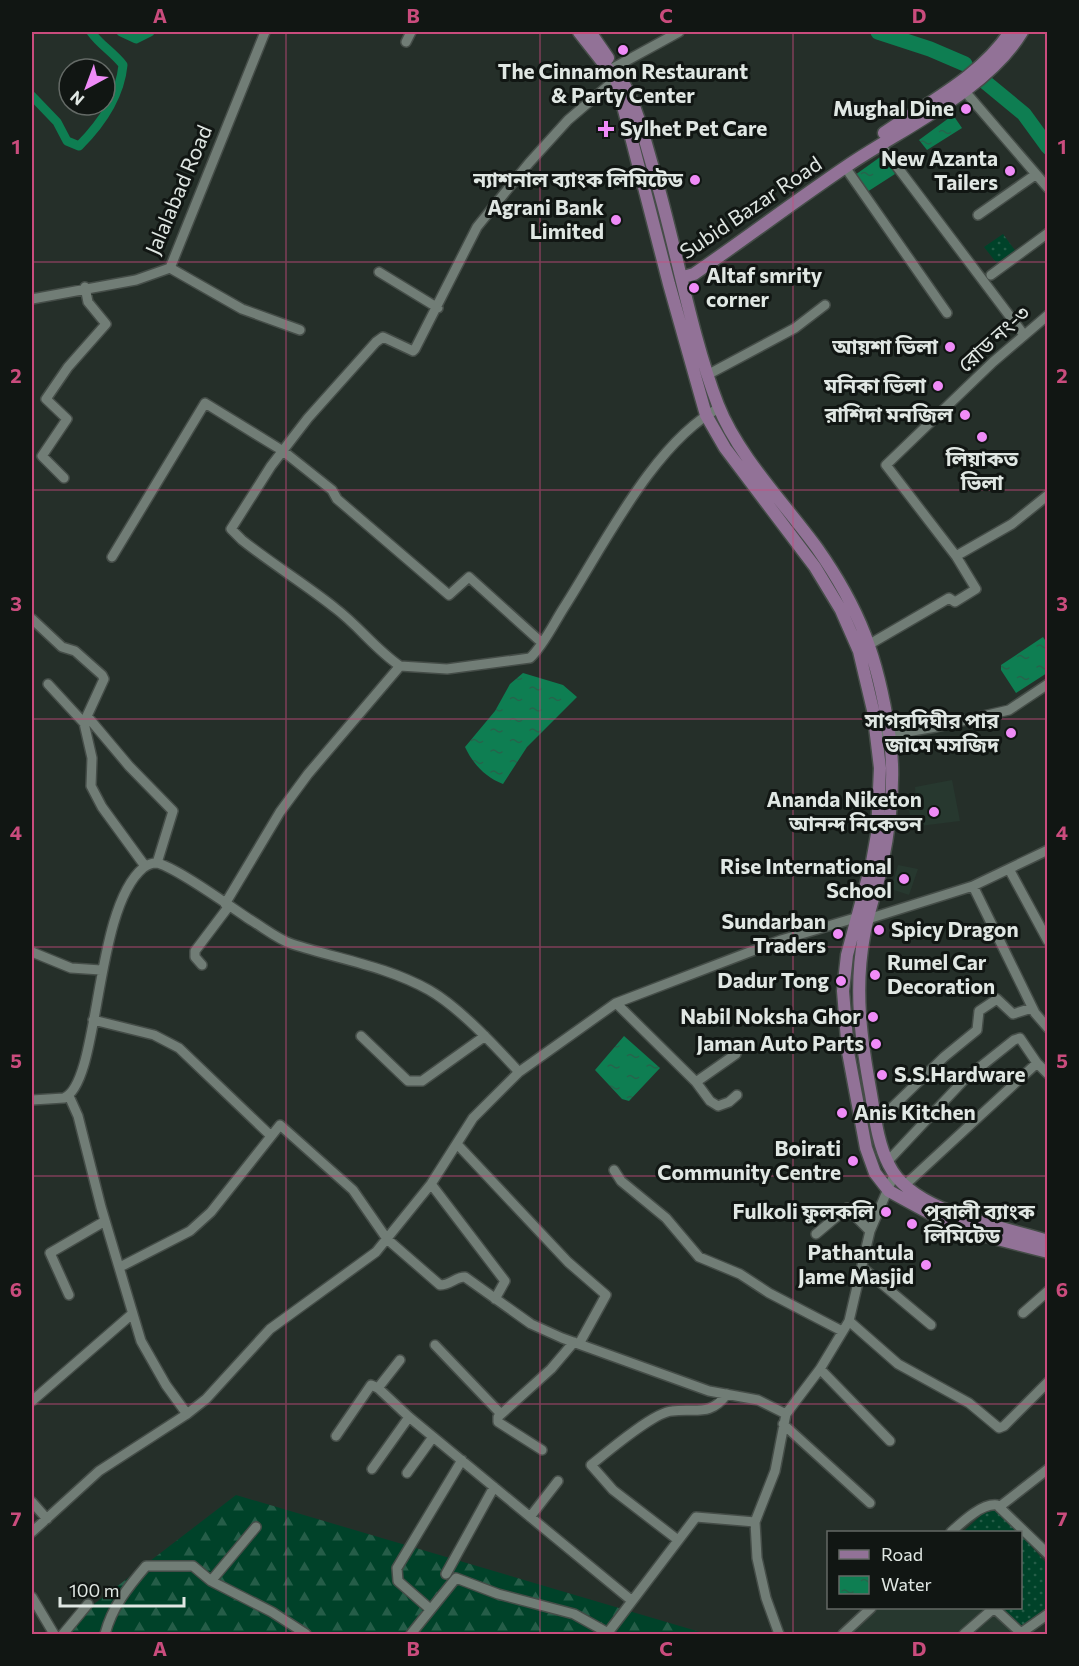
<svg xmlns="http://www.w3.org/2000/svg" width="1079" height="1666" font-family="Commissioner,'Noto Sans Bengali',sans-serif">
  <defs>
    <pattern id="grass-dots" width="8" height="8" patternUnits="userSpaceOnUse" patternTransform="scale(1.5)"><rect width="8" height="8" fill="#004229"/><path d="M2 2h.1M6 6h.1" fill="none" stroke="#255d48" stroke-width="1.8" stroke-linecap="round"/></pattern>
    <pattern id="forest-firs" width="22" height="20" patternUnits="userSpaceOnUse" patternTransform="scale(1.5)"><rect width="22" height="20" fill="#004229"/><path d="M5 1l3.5 6h-7zM16 11l3.5 6h-7z" fill="#255d48"/></pattern>
    <pattern id="water-ripples" width="26" height="14" patternUnits="userSpaceOnUse" patternTransform="scale(1.5)"><rect width="26" height="14" fill="#0e7e52"/><path d="M2 4q2-2 4 0t4 0M15 11q2-2 4 0t4 0" fill="none" stroke="#26644c"/></pattern>
  </defs>
  <rect width="100%" height="100%" fill="#252f29"/>
  <path fill="#27382f" d="M952,780l8,41 -48,6 -4,-24 8,-1 -1,-15z
    M898,865l20,4 -9,26 -18,-6z
    M993,1499l54,61v61l-15,13h-182l28,-26h142v-76h-64z"/>
  <path fill="url(#grass-dots)" d="M1003,234l14,19 -18,13 -15,-19z
    M993,1508l26,24h-56l24,-22z
    M1021,1535l26,29v45l-26,20 -19,-21h18z"/>
  <path fill="url(#forest-firs)" d="M236,1495l471,139h-652z"/>
  <path fill="url(#water-ripples)" d="M953,115l9,13 -35,22 -8,-10z
    M883,155l12,19 -28,18 -12,-17z
    M1043,637l4,6v30l-31,20 -15,-23v-5z
    M523,673l40,12 14,12 -50,50 -24,37c-18,-7 -30,-20 -38,-37l30,-36 15,-27z
    M624,1036l36,32 -31,33 -7,-2 -27,-29z"/>
  <g fill="none" stroke-linecap="round" stroke-linejoin="round">
    <path stroke="#0e7e52" stroke-width="9" d="M121,32l15,7 14,-7
      M32,96l25,26 10,19 12,5c22,-22 41,-50 44,-81 -10,-13 -23,-20 -32,-33"/>
    <path stroke="#0e7e52" stroke-width="15" d="M878,32l52,17 35,15
      M984,81l40,33 24,33"/>
    <g stroke="#454d48" stroke-width="12">
      <path id="minor" d="M406,42l5,-10
        M615,67l64,-35
        M962,88l86,100
        M880,144l144,191
        M845,167l102,146
        M978,215l57,-40
        M170,268l72,41 58,21
        M379,272l59,36
        M991,275l57,-42
        M32,299l104,-19 34,-12 95,-236
        M709,374l86,-46 30,-23
        M64,478l-22,-22 25,-37 -21,-20 22,-32 38,-43 -18,-22 -3,-15
        M956,556l56,-32 36,-29
        M112,557l93,-154 78,48 49,39 5,9 112,96 20,-18 72,65
        M32,619l30,28 13,4 27,24 2,4 -17,37 42,50 44,45 -16,52
        M870,644l79,-46 6,4 21,-13 -20,-33 -70,-91 107,-103 55,-47
        M400,666c-25,-17 -41,-40 -65,-58 -30,-24 -63,-44 -93,-68l-11,-11 40,-63 37,-48 68,-76 7,-5 30,14 2,-2 62,-122 52,-64 39,-43 48,-41
        M48,684l36,39 8,35 -1,28 11,21 43,59
        M883,736l53,-9 73,-17 39,-26
        M1009,869l39,72
        M973,886l62,127 13,15
        M225,904l55,-92 28,-38 92,-108 47,3 83,-11c13,-12 23,-33 33,-49 40,-62 91,-167 156,-201
        M32,952l39,16 30,2
        M202,965l-7,-8v-6l34,-45
        M616,1003l80,79 40,-28
        M93,1020l61,15 25,13 91,87
        M361,1036l47,45h14l63,-45
        M696,1082l14,19 8,5 11,-4 8,-7
        M69,1096l9,20 23,91 40,134 25,44 21,29
        M32,1100l32,-2c37,-16 29,-188 79,-230 4,-3 8,-5 13,-5 17,2 75,44 93,56 14,8 28,20 43,25 46,15 94,22 137,46 30,17 67,57 90,82
        M876,1123l68,-66 33,-27 2,-19 18,-12 16,15 19,-6
        M457,1144l111,118 38,33 -27,49
        M887,1162l78,-83 49,-39 6,-2 17,25
        M614,1170l7,11 45,37 33,39 41,17 29,19 73,38
        M431,1184l74,97 -10,18
        M905,1185l132,-122 11,11
        M816,1234l31,-26 23,23
        M120,1267l70,-36 21,-19 69,-87 73,65 34,49 53,46c11,0 15,-8 25,-8l66,47 31,14 147,53 49,9 28,14
        M863,1268l68,57
        M69,1295l-19,-42 55,-32
        M1023,1313l25,-22
        M849,1321l49,43 71,39 30,25 5,-2 44,-44
        M435,1345l66,69
        M400,1360l-22,28 31,29 222,183
        M820,1369l70,72
        M32,1401l100,-87
        M783,1424l87,79
        M336,1436l35,-51 7,3
        M542,1450l-44,-28v-5l53,-48 23,-27
        M372,1469l37,-52
        M407,1473l26,-36
        M32,1502l15,17
        M1003,1504l45,-35
        M530,1517l28,-36
        M32,1532l67,-61 88,-57 19,-15 64,-70 106,-77 55,-68 42,-66 46,-46 97,-69 165,-63 74,-22 13,1 105,-33 75,-36
        M951,1532c11,-10 31,-29 46,-27l51,49
        M678,1540l-65,-50 -22,-25c16,-13 63,-53 81,-54 24,-3 38,6 55,-17
        M446,1574l48,-87
        M211,1581l61,31 34,22
        M32,1597l22,37
        M430,1609l-32,-28 -1,-13 65,-108
        M63,1634l25,-30
        M105,1634c7,-27 23,-47 41,-68h47l18,15 45,-54
        M411,1634l45,-56 42,16 76,20 34,19
        M607,1634l89,-117 59,5
        M779,1634l-13,-36 -9,-40 -2,-36 20,-51 11,-57 34,-45 29,-48 21,-90 24,-56
        M843,1634l28,-26
        M964,1634l30,-26 27,25 27,-19"/>
    </g>
    <g stroke="#454d48" stroke-width="15">
      <path id="major" d="M579,32l37,47 53,205 37,131 19,33 90,119 26,43 18,41 14,59 7,58 -3,66 -5,28 -25,93 -4,36 5,61 18,96 9,25 14,18 53,29 40,15 66,17
        M590,32l18,26
        M625,86c13,25 20,55 28,82 23,77 37,164 65,237 20,51 67,99 99,143 43,61 61,110 72,184 7,44 2,89 -7,133 -5,23 -14,47 -18,71 -10,54 -3,104 7,158 4,24 7,50 18,71 23,48 113,61 159,76
        M884,133c44,-31 95,-55 126,-101
        M683,277l11,-3c51,-35 101,-73 153,-108 56,-38 140,-76 175,-134"/>
    </g>
    <use href="#minor" stroke="#717d76" stroke-width="9"/>
    <use href="#major" stroke="#927297" stroke-width="12"/>
  </g>
  <path fill="none" stroke="#ca4c7d" stroke-width="1.5" stroke-opacity="0.55" d="M286,32v1602M540,32v1602M793,32v1602M32,262h1016M32,490h1016M32,719h1016M32,947h1016M32,1176h1016M32,1404h1016"/>
  <g fill="#ef8bf7" stroke="#111613" stroke-width="2">
    <circle cx="623" cy="50" r="6"/>
    <circle cx="966" cy="109" r="6"/>
    <path d="M603 120h6v6h6v6h-6v6h-6v-6h-6v-6h6z"/>
    <circle cx="1010" cy="171" r="6"/>
    <circle cx="695" cy="180" r="6"/>
    <circle cx="616" cy="220" r="6"/>
    <circle cx="694" cy="288" r="6"/>
    <circle cx="950" cy="347" r="6"/>
    <circle cx="938" cy="386" r="6"/>
    <circle cx="965" cy="415" r="6"/>
    <circle cx="982" cy="437" r="6"/>
    <circle cx="1011" cy="733" r="6"/>
    <circle cx="934" cy="812" r="6"/>
    <circle cx="904" cy="879" r="6"/>
    <circle cx="879" cy="930" r="6"/>
    <circle cx="838" cy="934" r="6"/>
    <circle cx="875" cy="975" r="6"/>
    <circle cx="841" cy="981" r="6"/>
    <circle cx="873" cy="1017" r="6"/>
    <circle cx="876" cy="1044" r="6"/>
    <circle cx="882" cy="1075" r="6"/>
    <circle cx="842" cy="1113" r="6"/>
    <circle cx="853" cy="1161" r="6"/>
    <circle cx="886" cy="1212" r="6"/>
    <circle cx="912" cy="1224" r="6"/>
    <circle cx="926" cy="1265" r="6"/>
  </g>
  <g text-anchor="middle" stroke-width="6" stroke-linejoin="round" paint-order="stroke">
    <g font-size="21" font-weight="bold" fill="#e0e7e3" stroke="#111613" text-anchor="end">
      <text x="623" y="79" text-anchor="middle">The Cinnamon Restaurant<tspan x="623" dy="24">&amp; Party Center</tspan></text>
      <text x="954" y="116">Mughal Dine</text>
      <text x="620" y="136" text-anchor="start">Sylhet Pet Care</text>
      <text x="998" y="166">New Azanta<tspan x="998" dy="24">Tailers</tspan></text>
      <text x="683" y="187">ন্যাশনাল ব্যাংক লিমিটেড</text>
      <text x="604" y="215">Agrani Bank<tspan x="604" dy="24">Limited</tspan></text>
      <text x="706" y="283" text-anchor="start">Altaf smrity<tspan x="706" dy="24">corner</tspan></text>
      <text x="938" y="354">আয়শা ভিলা</text>
      <text x="926" y="393">মনিকা ভিলা</text>
      <text x="953" y="422">রাশিদা মনজিল</text>
      <text x="982" y="466" text-anchor="middle">লিয়াকত<tspan x="982" dy="24">ভিলা</tspan></text>
      <text x="999" y="728">সাগরদিঘীর পার<tspan x="999" dy="24">জামে মসজিদ</tspan></text>
      <text x="922" y="807">Ananda Niketon<tspan x="922" dy="24">আনন্দ নিকেতন</tspan></text>
      <text x="892" y="874">Rise International<tspan x="892" dy="24">School</tspan></text>
      <text x="826" y="929">Sundarban<tspan x="826" dy="24">Traders</tspan></text>
      <text x="891" y="937" text-anchor="start">Spicy Dragon</text>
      <text x="887" y="970" text-anchor="start">Rumel Car<tspan x="887" dy="24">Decoration</tspan></text>
      <text x="829" y="988">Dadur Tong</text>
      <text x="861" y="1024">Nabil Noksha Ghor</text>
      <text x="864" y="1051">Jaman Auto Parts</text>
      <text x="894" y="1082" text-anchor="start">S.S.Hardware</text>
      <text x="854" y="1120" text-anchor="start">Anis Kitchen</text>
      <text x="841" y="1156">Boirati<tspan x="841" dy="24">Community Centre</tspan></text>
      <text x="874" y="1219">Fulkoli ফুলকলি</text>
      <text x="924" y="1219" text-anchor="start">পূবালী ব্যাংক<tspan x="924" dy="24">লিমিটেড</tspan></text>
      <text x="914" y="1260">Pathantula<tspan x="914" dy="24">Jame Masjid</tspan></text>
    </g>
    <g font-size="21" fill="#e0e7e3" stroke="#111613">
      <text transform="translate(179 190) rotate(-67)" y="7">Jalalabad Road</text>
      <text transform="translate(751 208) rotate(-34)" y="7">Subid Bazar Road</text>
      <text transform="translate(994 339) rotate(-42)" y="7">রোড নং-৩</text>
    </g>
  </g>
  <rect width="1079" height="1666" fill="none" stroke="#111613" stroke-width="66"/>
  <rect x="827" y="1531" width="195" height="78" fill="#111613" stroke="#646a66" stroke-width="1.5"/>
  <rect x="839" y="1550" width="30" height="9" fill="#927297" stroke="#646a66" stroke-width="1.5"/>
  <text x="881" y="1561" font-size="18" fill="#e0e7e3">Road</text>
  <rect x="839" y="1576" width="30" height="18" fill="url(#water-ripples)" stroke="#646a66" stroke-width="1.5"/>
  <text x="881" y="1591" font-size="18" fill="#e0e7e3">Water</text>
  <g transform="translate(87 87) rotate(221)"><circle r="28" fill="#111613" stroke="#646a66" stroke-width="1.5"/>
  <path d="M0-4.5L10 22L0 15L-10 22Z" fill="#ef8bf7"/>
  <text y="-9" font-size="16" font-weight="bold" text-anchor="middle" fill="#e0e7e3">N</text>
  </g>
  <path d="M60 1597v9h124v-9" fill="none" stroke="#e0e7e3" stroke-width="3"/>
  <text x="69" y="1597" font-size="18" fill="#e0e7e3" stroke="#111613" stroke-width="4.5" paint-order="stroke">100 m</text>
  <rect x="33" y="33" width="1013" height="1600" fill="none" stroke="#ca4c7d" stroke-width="2"/>
  <g font-size="20" text-anchor="middle" font-weight="bold" fill="#ca4c7d">
    <text x="160" y="23">A</text>
    <text x="413" y="23">B</text>
    <text x="666" y="23">C</text>
    <text x="919" y="23">D</text>
    <text x="16" y="154">1</text>
    <text x="1062" y="154">1</text>
    <text x="16" y="383">2</text>
    <text x="1062" y="383">2</text>
    <text x="16" y="611">3</text>
    <text x="1062" y="611">3</text>
    <text x="16" y="840">4</text>
    <text x="1062" y="840">4</text>
    <text x="16" y="1068">5</text>
    <text x="1062" y="1068">5</text>
    <text x="16" y="1297">6</text>
    <text x="1062" y="1297">6</text>
    <text x="16" y="1526">7</text>
    <text x="1062" y="1526">7</text>
    <text x="160" y="1656">A</text>
    <text x="413" y="1656">B</text>
    <text x="666" y="1656">C</text>
    <text x="919" y="1656">D</text>
  </g>
</svg>
